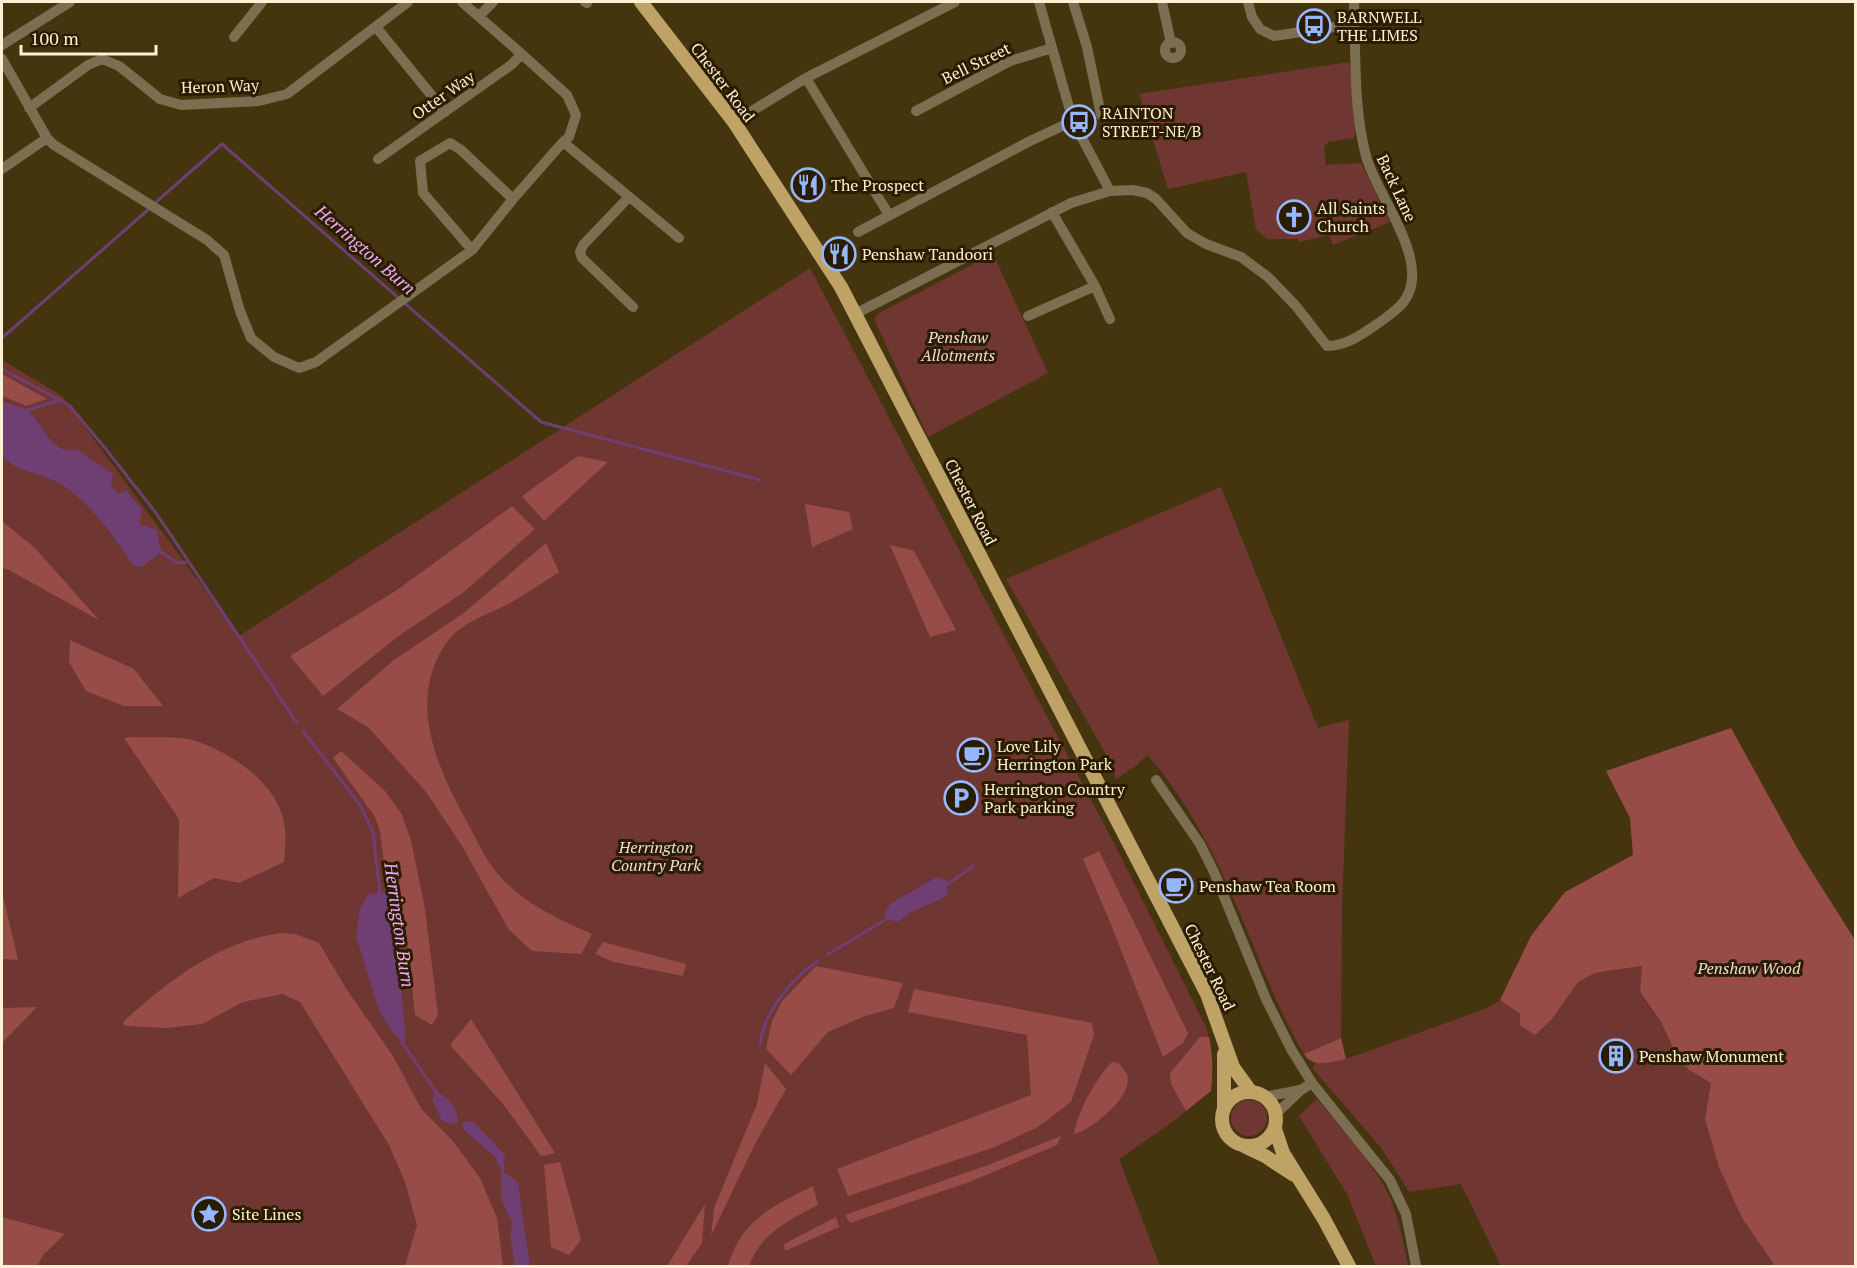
<svg xmlns="http://www.w3.org/2000/svg" width="1857" height="1268" font-family="'PT Serif',serif">
  <rect width="100%" height="100%" fill="#45350f"/>
  <path fill="#703632" d="M1349,62l8,56 -3,20 -26,4 -4,6 2,17 35,-2 29,59 -57,23 -4,-10 -30,7 -1,-3h-31l-11,-9 -10,-58 -78,17 -29,-95z
    M993,254l55,119 -120,64 -53,-116 1,-5 5,-4z
    M810,268l306,579 90,180c6,22 7,41 5,64l-44,35 -48,33 41,107h-1158v-906l60,36 177,240z
    M1221,487l97,241 31,-8 -7,187 -1,131 -37,16c-25,-42 -42,-88 -61,-133 -23,-57 -55,-121 -96,-166l-11,11 -20,13 -9,-23 -101,-177z
    M1643,966l-3,27 21,29 14,30 14,18 23,13 -7,36 37,99 33,48h-274l-40,-82 -52,8 -27,-43 -69,-80 2,-6 31,-4 139,-50 15,-9 20,14 32,5 25,-37 18,-9z
    M1317,1099c22,27 46,52 64,82 16,25 21,55 27,84l-32,1 -29,-72 -48,-78z
    M1231 1118a18 18 0 1 1 36 0a18 18 0 1 1-36 0Z"/>
  <path fill="#974c47" d="M2,374l45,25 -21,7 -24,-10z
    M578,456l30,6 -64,59 -22,-25z
    M805,504l44,8 4,17 -41,18z
    M512,506l23,23 -71,63 -64,43 -77,61 -33,-40 107,-66z
    M2,521l33,27 64,72 -90,-50 -7,-2z
    M546,543l13,29c-14,9 -28,19 -42,27 -23,14 -54,21 -70,43 -41,58 -10,125 20,180 9,16 18,37 30,51 25,30 61,46 95,61l-11,20 -49,-3 -23,-21 -47,-84 -36,-54 -58,-65 -31,-18 57,-49 71,-48z
    M890,545l24,6 42,79 -26,7z
    M70,640l64,29 29,37h-39l-38,-15 -17,-29z
    M1731,728l69,125 55,87v326h-80l-33,-48 -23,-51 -14,-48 6,-36 -22,-13 -14,-18 -14,-30 -21,-30 2,-26 -47,7 -17,9 -26,37 -17,16 -15,-10v-11l-20,-14 31,-64 34,-44 68,-37 -3,-37 -24,-47z
    M133,737c16,1 46,-1 60,3 40,13 89,46 92,90 1,10 0,22 -1,32l-45,21 -25,-5 -36,20 1,-79 -55,-81z
    M341,751l44,40 16,22 10,27 14,69 13,106 -6,10 -17,-10 -9,-84 -11,-37 -9,-13 -6,-50 -5,-14 -42,-59z
    M1099,851l89,182 -5,10 -20,14 -53,-135 -27,-63z
    M2,896l2,4 14,60 -16,-1z
    M279,933l16,1 24,9 28,47 46,66 29,54 30,30 28,38 17,40 6,48h-98l12,-41 -12,-43 -16,-37 -89,-143 -18,-8 -39,8 -41,22 -36,4 -41,-2 -2,-4c45,-41 94,-79 156,-89z
    M603,942l83,22 -3,12 -69,-14 -19,-8z
    M816,966l87,17 -9,25 -29,8 -37,16 -37,43 -25,-26 6,-28 10,-20z
    M914,989l178,34 2,12 -23,67 -33,25 -43,20 -147,49 -11,-27 194,-74 -4,-60 -119,-23z
    M37,1007l-34,35 -1,1v-35z
    M471,1019l84,134 -14,3 -38,-52 -53,-59z
    M1200,1037h9c4,18 4,35 2,54l-25,20 -15,-27 -1,-11z
    M1341,1038l5,21c-15,3 -33,10 -42,-5z
    M1112,1062l6,1c3,3 7,8 9,11 8,21 -35,56 -53,60 4,-23 22,-56 38,-72z
    M765,1063l21,26 -31,55 -44,92 3,-28 43,-104z
    M1061,1136l-4,9 -85,36 -122,42 -5,-8 143,-50z
    M560,1162l21,78 -12,15 -18,-8 -7,-82z
    M813,1186l5,19c-29,15 -57,28 -69,61h-21c12,-45 46,-61 85,-80z
    M705,1204l-3,39 -16,23h-19z
    M2,1217l63,17 -22,21 -6,11h-35z
    M836,1217l3,10 -54,24 -1,-7z"/>
  <path fill="#6f3e72" d="M2,401c7,3 19,5 26,10 15,12 24,46 48,38l37,25 -2,12 7,8 8,-4 16,20 -3,14 18,6 4,22 -19,15 -8,-1c-20,-28 -40,-59 -70,-80 -17,-12 -50,-14 -61,-30 -3,-10 -2,-43 -1,-55z
    M937,877l10,3 1,14 -9,6 -30,13 -9,8h-7l-7,-4 -1,-5 5,-8z
    M387,892l6,9 13,140 -4,1 -11,-12 -13,-22 -22,-72 4,-28 9,-14z
    M436,1092c12,4 23,18 22,31l-6,1 -10,-3 -10,-22z
    M463,1121l11,1 31,33 -1,18 11,6 3,6 12,81h-15l-5,-31 2,-12 -11,-24v-32l-3,-2 -2,-7 -33,-29z"/>
  <g fill="none" stroke-linecap="round" stroke-linejoin="round">
    <path stroke="#6f3e72" stroke-width="3" d="M155,203l67,-59 319,278 219,58
      M2,338l148,-130
      M2,369l67,36 36,43 51,65 141,210
      M27,410l33,-10
      M161,552l16,11 12,-1
      M303,731l57,74 13,27 7,63
      M948,884l25,-18
      M827,955l61,-37
      M401,1041l37,54
      M760,1044c4,-32 31,-65 58,-83"/>
    <path stroke="#7c6e51" stroke-width="10" d="M585,2l2,1
      M1039,2l34,119 37,70
      M1073,2l14,45 14,68
      M1162,2l9,41
      M1248,2l4,15 8,12 14,7 81,-12
      M479,16l14,-14
      M376,27l69,85
      M234,37l28,-35
      M1165 50a8 8 0 1 1 16 0a8 8 0 1 1-16 0Z
      M2,45l68,-43
      M516,49l51,46 9,20 -7,22 -6,5
      M2,59l45,79 7,7 153,95 17,15 16,56 11,27 23,19 25,11 17,-6 156,-112 41,-51 50,-57 116,96
      M806,78l83,137
      M29,108l59,-43 14,-6 17,7 41,33 21,6 78,-4 28,-7 121,-92
      M916,111l94,-50 42,-13
      M734,122l72,-44 149,-76
      M378,159l133,-94 7,-7 1,-5 -3,-4 -54,-47
      M2,169l45,-31
      M629,197l-46,48 -3,7 2,6 51,49
      M1052,212l43,74 15,33
      M858,232l172,-91 43,-20
      M472,250l-49,-57 -3,-32 30,-18 11,7 52,49
      M855,314l216,-111 39,-12 23,-1 14,3 9,6 31,34 19,11 35,13 27,20 28,29 31,40c20,0 37,-13 53,-24 7,-5 15,-11 21,-17 36,-39 -25,-109 -35,-149 -13,-49 -10,-103 -12,-154
      M1028,316l67,-30
      M1156,780l44,64 14,28 52,127 25,50 21,34 78,97 16,34 10,52
      M1264,1097l36,-7
      M1276,1114l25,-24 11,-7"/>
    <path stroke="#bfa366" stroke-width="14" d="M641,2l93,120 107,165 366,707 26,73 18,25
      M1222 1119a27 27 0 1 1 54 0a27 27 0 1 1-54 0Z
      M1224,1109v-55
      M1275,1129l8,24 41,66 25,47
      M1246,1147l19,9 29,19"/>
  </g>
  <defs>
    <g id="bus-ring" transform="scale(1.725)"><circle r="9.5" fill="#291c01" stroke="#96b6fd" stroke-width="1.5"/><path d="M-5-6H5V4H4V6H2V4H-2V6H-4V4H-5ZM-3.5-4V0h7V-4ZM-3.5 1.2v1.5H-2V1.2ZM2 1.2v1.5H3.5V1.2Z" fill="#96b6fd"/></g>
    <g id="restaurant-ring" transform="scale(1.725)"><circle r="9.5" fill="#291c01" stroke="#96b6fd" stroke-width="1.5"/><path d="M-5-6h1v4h1v-4h1v4h1v-4h1v5L-1.5 .5V6h-2V.5L-5-1ZM5-6V6H3V1.5H1.5Q1.5-4 5-6Z" fill="#96b6fd"/></g>
    <g id="church-ring" transform="scale(1.725)"><circle r="9.5" fill="#291c01" stroke="#96b6fd" stroke-width="1.5"/><path d="M-1.2-6h2.4v3.5h3.3v2.4h-3.3V6h-2.4V-.1h-3.3v-2.4h3.3Z" fill="#96b6fd"/></g>
    <g id="cafe-ring" transform="scale(1.725)"><circle r="9.5" fill="#291c01" stroke="#96b6fd" stroke-width="1.5"/><path d="M-5.5-4.5H6V0H3Q3 3.5 0 3.5H-2.5Q-5.5 3.5-5.5 0ZM3-3.2v2h1.7v-2ZM-6 4.5H4V6H-6Z" fill="#96b6fd"/></g>
    <g id="parking-ring" transform="scale(1.725)"><circle r="9.5" fill="#291c01" stroke="#96b6fd" stroke-width="1.5"/><path d="M-3.5-5.5H1a3.5 3.5 0 0 1 0 7H-1V5.5H-3.5ZM-1-3.4V-.6H.8a1.4 1.4 0 0 0 0-2.8Z" fill="#96b6fd"/></g>
    <g id="building-ring" transform="scale(1.725)"><circle r="9.5" fill="#291c01" stroke="#96b6fd" stroke-width="1.5"/><path d="M-4-6H4V6H1V3H-1V6H-4ZM-2.5-4.3h1.7v1.8h-1.7ZM.8-4.3h1.7v1.8H.8ZM-2.5-1h1.7V.8h-1.7ZM.8-1h1.7V.8H.8Z" fill="#96b6fd"/></g>
    <g id="sight-ring" transform="scale(1.725)"><circle r="9.5" fill="#291c01" stroke="#96b6fd" stroke-width="1.5"/><path d="M0-6L1.8-2.2L6-1.7L2.9 1.2L3.7 5.4L0 3.3L-3.7 5.4L-2.9 1.2L-6-1.7L-1.8-2.2Z" fill="#96b6fd"/></g>
  </defs>
  <g fill-rule="evenodd">
    <use href="#bus-ring" x="1314" y="26"/>
    <use href="#bus-ring" x="1079" y="122"/>
    <use href="#restaurant-ring" x="808" y="185"/>
    <use href="#church-ring" x="1294" y="217"/>
    <use href="#restaurant-ring" x="839" y="254"/>
    <use href="#cafe-ring" x="974" y="755"/>
    <use href="#parking-ring" x="961" y="798"/>
    <use href="#cafe-ring" x="1176" y="886"/>
    <use href="#building-ring" x="1616" y="1056"/>
    <use href="#sight-ring" x="209" y="1214"/>
  </g>
  <g text-anchor="middle" stroke-width="6" stroke-linejoin="round" paint-order="stroke">
    <g font-size="16" fill="#fdf0d5" stroke="#291c01" text-anchor="start">
      <text x="1337" y="23">BARNWELL<tspan x="1337" dy="18">THE LIMES</tspan></text>
      <text x="1102" y="119">RAINTON<tspan x="1102" dy="18">STREET-NE/B</tspan></text>
      <text x="831" y="191">The Prospect</text>
      <text x="1317" y="214">All Saints<tspan x="1317" dy="18">Church</tspan></text>
      <text x="862" y="260">Penshaw Tandoori</text>
      <text x="997" y="752">Love Lily<tspan x="997" dy="18">Herrington Park</tspan></text>
      <text x="984" y="795">Herrington Country<tspan x="984" dy="18">Park parking</tspan></text>
      <text x="1199" y="892">Penshaw Tea Room</text>
      <text x="1639" y="1062">Penshaw Monument</text>
      <text x="232" y="1220">Site Lines</text>
    </g>
    <g font-size="16" fill="#fdf0d5" stroke="#291c01">
      <text transform="translate(976 63) rotate(-26)" y="6">Bell Street</text>
      <text transform="translate(723 82) rotate(53)" y="6">Chester Road</text>
      <text transform="translate(220 86) rotate(-2)" y="6">Heron Way</text>
      <text transform="translate(443 95) rotate(-35)" y="6">Otter Way</text>
      <text transform="translate(1397 188) rotate(65)" y="6">Back Lane</text>
      <text transform="translate(971 502) rotate(63)" y="6">Chester Road</text>
      <text transform="translate(1210 967) rotate(64)" y="6">Chester Road</text>
    </g>
    <g font-size="16" font-style="italic" fill="#f3dbd9" stroke="#291c01">
      <text x="958" y="343">Penshaw<tspan x="958" dy="18">Allotments</tspan></text>
      <text x="656" y="853">Herrington<tspan x="656" dy="18">Country Park</tspan></text>
      <text x="1749" y="974">Penshaw Wood</text>
    </g>
    <g font-size="18" font-style="italic" fill="#f4aaf7" stroke="#291c01">
      <text transform="translate(365 250) rotate(41)" y="6">Herrington Burn</text>
      <text transform="translate(399 925) rotate(82)" y="6">Herrington Burn</text>
    </g>
  </g>
  <rect width="1857" height="1268" fill="none" stroke="#fdf0d5" stroke-width="6"/>
  <path d="M21 45v9h135v-9" fill="none" stroke="#fdf0d5" stroke-width="3"/>
  <text x="30" y="45" font-size="18" fill="#fdf0d5" stroke="#291c01" stroke-width="4.5" paint-order="stroke">100 m</text>
</svg>
